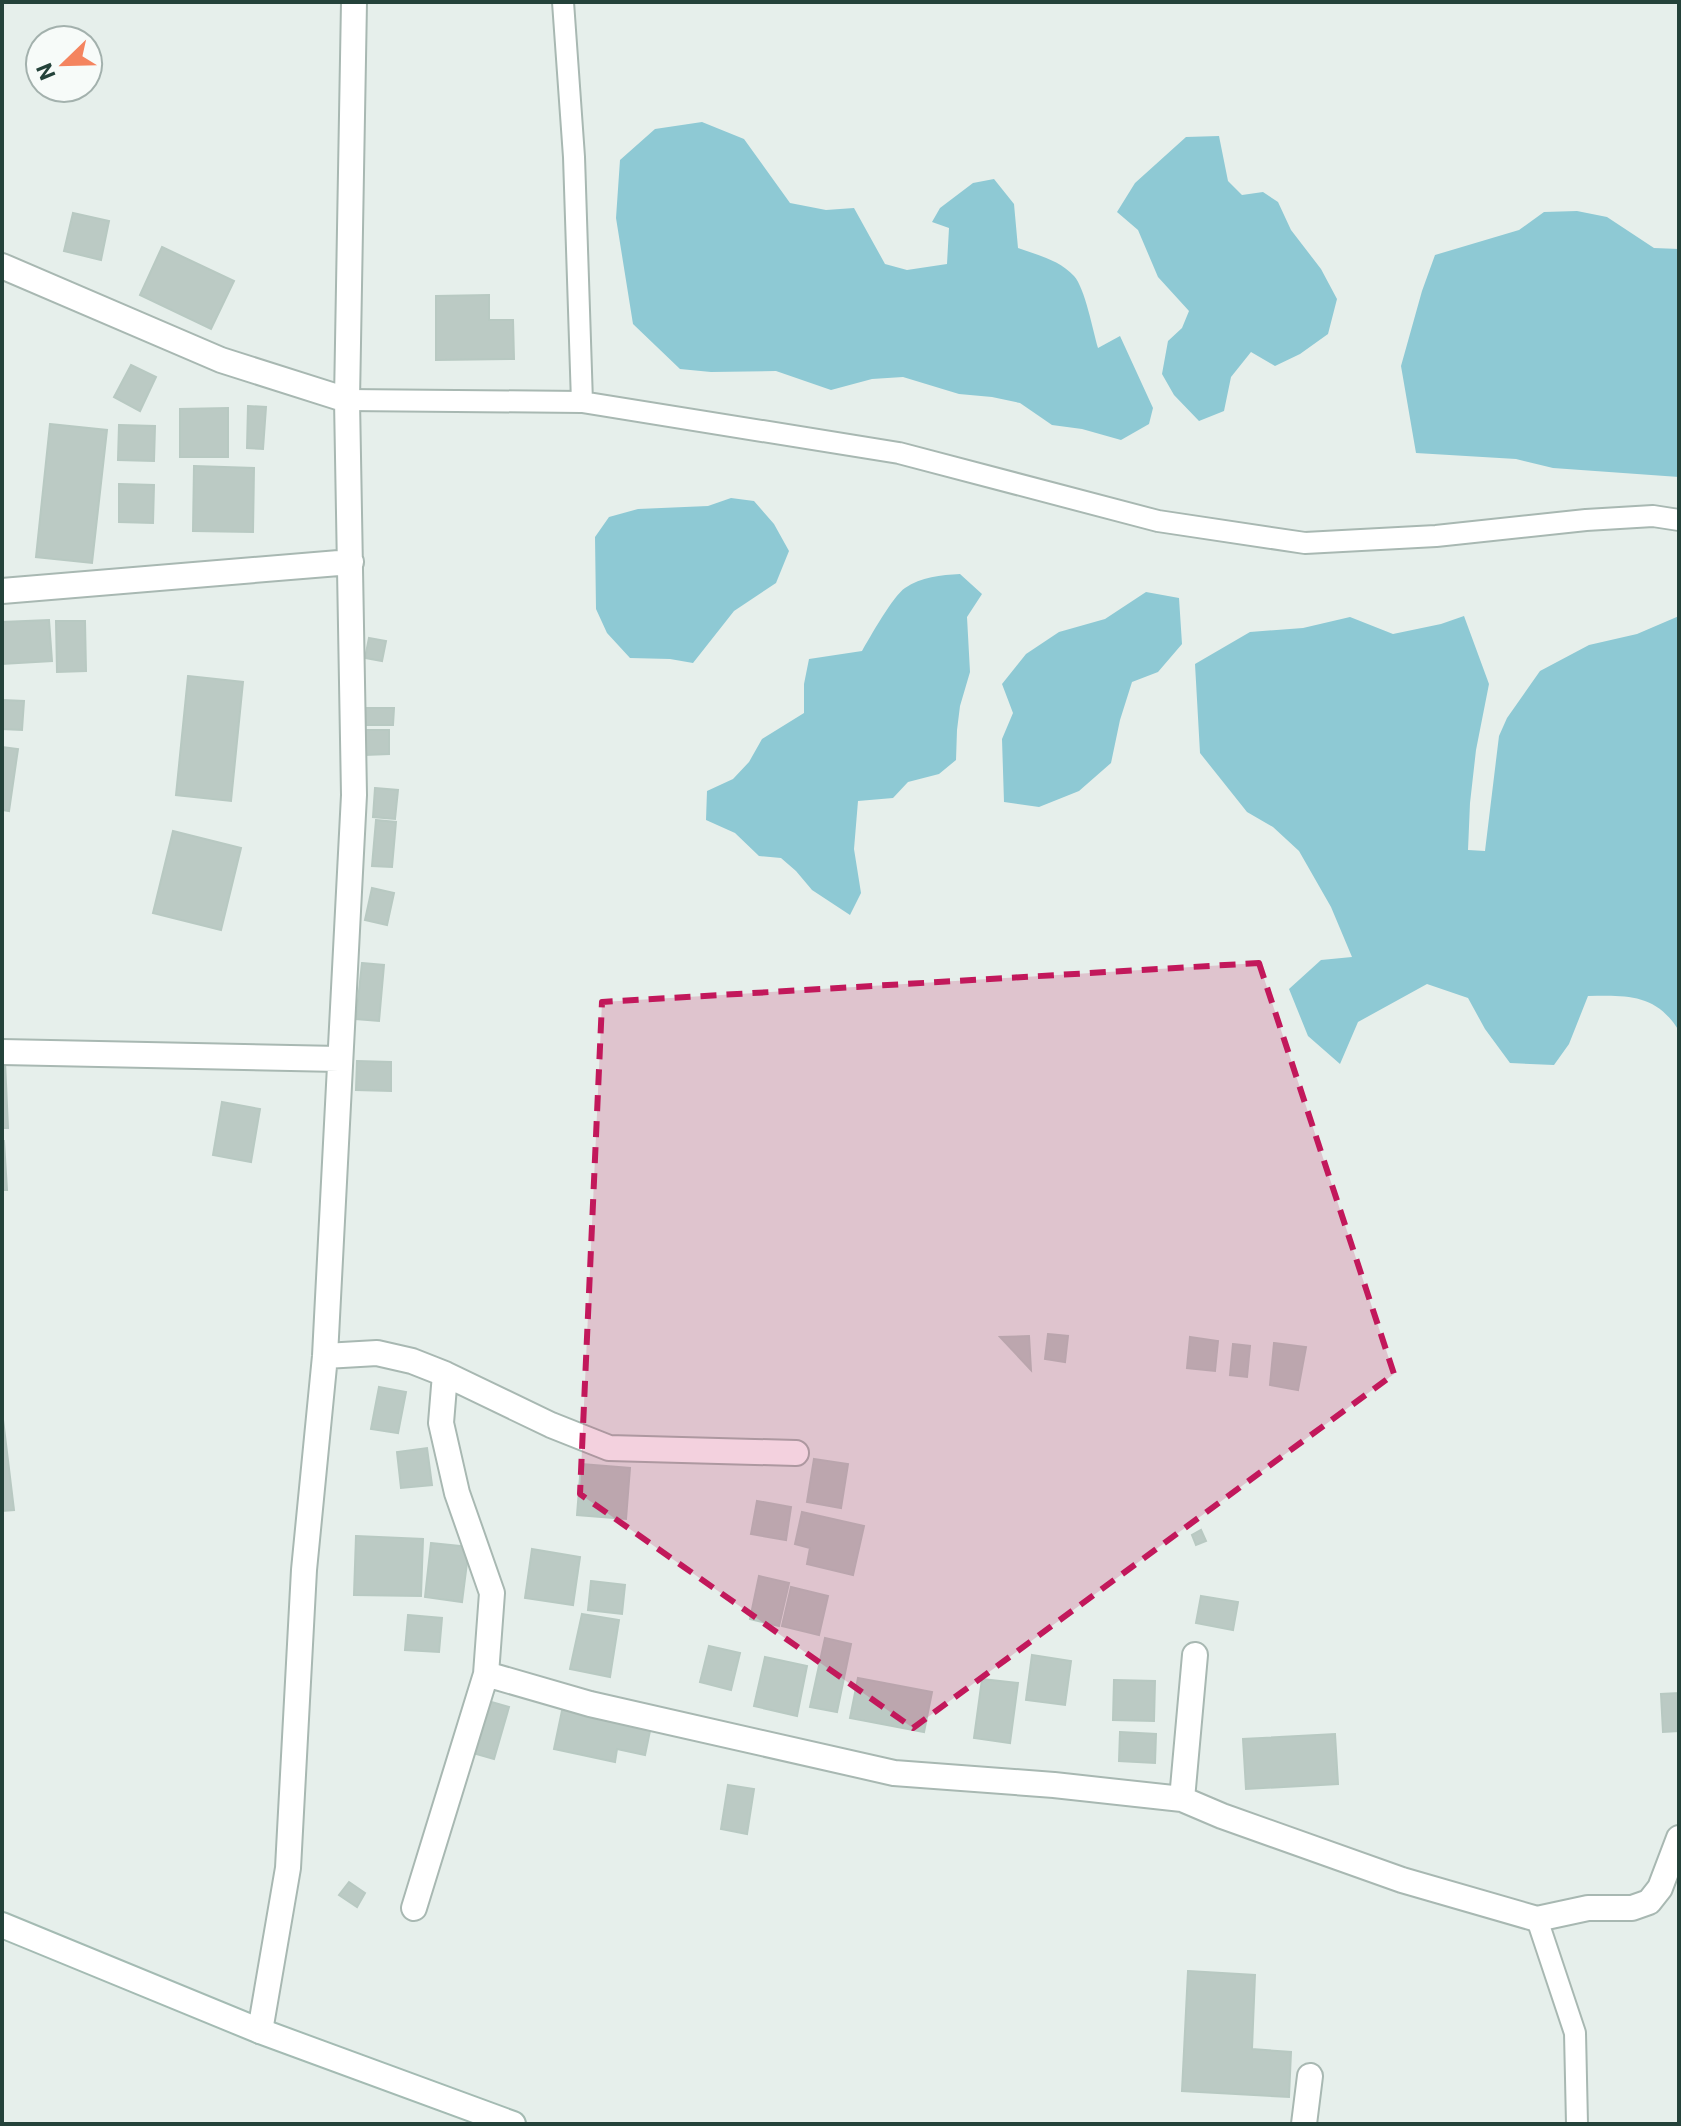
<svg xmlns="http://www.w3.org/2000/svg" width="1681" height="2126" font-family="Roboto,sans-serif">
  <rect width="100%" height="100%" fill="#e6efeb"/>
  <path fill="#8ec9d4" d="M702,122l42,17 46,64 36,7 28,-2 31,56 22,6 40,-6 2,-36 -17,-6 8,-14 33,-25 21,-4 20,25 4,44c20,7 41,12 56,28 11,12 19,55 24,72l22,-12 33,72 -4,16 -28,16 -39,-11 -30,-4 -32,-22 -28,-6 -33,-3 -56,-17 -31,2 -41,11 -55,-19 -65,1 -31,-3 -47,-45 -17,-106 4,-58 35,-31z
    M1219,136l9,45 14,14 21,-3 15,10 13,28 30,39 16,30 -9,35 -28,20 -25,12 -24,-14 -20,25 -7,34 -25,10 -25,-26 -12,-21 6,-33 14,-13 7,-17 -31,-34 -20,-47 -21,-18 18,-29 51,-46z
    M1577,211l30,6 47,31 25,1v228l-126,-9 -37,-9 -100,-6 -15,-87 21,-75 13,-36 84,-25 25,-18z
    M731,498l23,3 20,23 15,27 -13,32 -42,28 -41,52 -23,-4 -40,-1 -23,-25 -11,-24 -1,-72 14,-20 29,-8 70,-3z
    M960,574l22,20 -15,23 3,55 -10,34 -3,24 -1,30 -17,14 -31,8 -15,16 -35,3 -4,48 7,44 -11,22 -38,-25 -16,-19 -15,-13 -22,-2 -24,-23 -29,-13 1,-29 26,-12 16,-17 13,-23 42,-26v-29l5,-25 53,-8c8,-14 31,-55 43,-63 16,-11 36,-13 55,-14z
    M1146,592l33,6 3,46 -24,28 -26,10 -12,38 -9,43 -32,28 -40,16 -35,-5 -2,-63 11,-26 -11,-29 24,-30 33,-22 46,-13z
    M1464,616l25,68 -13,66 -6,53 -2,47 17,1 14,-115 8,-18 33,-47 49,-26 48,-11 42,-18v415c-22,-37 -52,-36 -91,-35l-19,48 -15,21 -44,-2 -25,-34 -17,-31 -41,-14 -69,38 -18,42 -32,-28 -19,-47 32,-29 31,-3 -21,-50 -32,-56 -26,-24 -26,-15 -47,-59 -5,-89 55,-32 53,-4 47,-11 43,17 48,-10z"/>
  <path fill="#bbcac4" stroke="#b8c9c2" stroke-width="2" d="M73,213l36,8 -8,39 -37,-9z
    M162,247l72,34 -23,48 -71,-34z
    M489,295v25h24l1,39 -78,1v-64z
    M131,365l25,12 -16,34 -26,-14z
    M248,406l18,1 -3,42 -16,-1z
    M228,408v49h-48v-48z
    M50,424l57,6 -15,133 -56,-6z
    M119,425l36,1 -1,35 -36,-1z
    M194,466l60,2 -1,64 -60,-1z
    M119,484l35,1 -1,38 -34,-1z
    M49,620l3,41 -50,3v-42z
    M56,621h29l1,50 -29,1z
    M369,638l17,3 -4,20 -17,-3z
    M188,676l55,6 -12,119 -55,-6z
    M2,700l22,1 -2,29 -20,-1z
    M365,708h29l-1,17h-27z
    M365,730h24v24l-24,1z
    M2,747l16,2 -9,62 -7,-1z
    M375,788l23,2 -3,29 -22,-2z
    M376,820l20,2 -4,45 -20,-1z
    M173,831l68,17 -20,82 -68,-17z
    M372,888l22,5 -7,32 -22,-5z
    M362,963l22,2 -5,56 -23,-2z
    M2,1061h3l3,67h-6z
    M357,1061l34,1v29l-35,-1z
    M222,1102l38,7 -9,53 -38,-7z
    M2,1141h2l3,49h-5z
    M1048,1334l20,2 -3,26 -20,-3z
    M1029,1336l2,34 -31,-33z
    M1190,1337l28,4 -3,30 -28,-3z
    M1274,1343l32,4 -8,43 -28,-5z
    M1233,1344l17,2 -3,31 -17,-2z
    M379,1387l27,5 -8,41 -27,-4z
    M2,1411l12,99 -12,1z
    M427,1448l5,37 -31,3 -4,-36z
    M814,1459l34,5 -7,44 -34,-6z
    M581,1464l49,4 -4,51 -49,-4z
    M757,1501l34,6 -5,33 -35,-6z
    M802,1512l62,14 -11,49 -46,-11 3,-16 -15,-4z
    M1201,1530l5,11 -10,4 -4,-10z
    M356,1536l67,3 -2,57 -67,-1z
    M431,1543l38,4 -7,55 -37,-5z
    M532,1549l48,8 -7,48 -48,-7z
    M759,1576l30,7 -10,43 -29,-7z
    M591,1581l34,4 -3,29 -34,-4z
    M791,1587l37,9 -9,39 -37,-9z
    M1201,1596l37,6 -5,28 -37,-7z
    M582,1614l37,6 -9,57 -40,-8z
    M408,1615l34,3 -3,34 -34,-2z
    M825,1638l26,6 -14,68 -27,-5z
    M709,1646l31,7 -9,37 -31,-8z
    M1032,1655l39,6 -6,44 -39,-5z
    M765,1657l42,9 -10,50 -43,-10z
    M858,1678l74,14 -8,40 -74,-14z
    M982,1679l36,4 -8,60 -36,-5z
    M1114,1680l41,1 -1,40 -41,-1z
    M1679,1693v38l-16,1 -2,-38z
    M481,1699l28,8 -15,52 -28,-8z
    M563,1706l88,20 -6,29 -28,-6 -2,13 -61,-13z
    M1120,1732l36,2 -1,29 -36,-2z
    M1335,1734l3,50 -92,5 -3,-50z
    M728,1785l26,4 -7,45 -26,-5z
    M349,1882l16,11 -8,14 -18,-12z
    M1188,1971l67,4 -3,74 39,3 -2,45 -107,-6z"/>
  <g fill="none" stroke-linecap="round" stroke-linejoin="round">
    <g stroke="#a8b8b2" stroke-width="24">
      <path id="service" d="M563,2l11,155 8,245
        M347,400l235,2 317,51 259,68 147,22 131,-7 150,-16 67,-4 26,4
        M1537,1919l38,114 2,91"/>
    </g>
    <g stroke="#a8b8b2" stroke-width="28">
      <path id="minor" d="M2,266l219,94 126,40
        M2,591l349,-29
        M2,1052l337,7
        M325,1356l52,-3 35,8 33,13 106,51 58,23 187,5
        M445,1374l-4,49 16,70 35,100 -6,81 104,30 304,69 160,12 128,14 40,17 180,64 135,39 51,-11h44l17,-6 11,-14 19,-50
        M1182,1799l13,-144
        M414,1908l72,-234
        M260,2031l28,-163 16,-298 21,-214 29,-561 -7,-395 7,-398
        M1304,2124l6,-48"/>
    </g>
    <g stroke="#a4bbb3" stroke-width="28">
      <path id="secondary" d="M2,1925l258,106 253,93"/>
    </g>
    <use href="#service" stroke="#fff" stroke-width="20"/>
    <use href="#minor" stroke="#fff" stroke-width="24"/>
    <use href="#secondary" stroke="#fff" stroke-width="24"/>
  </g>
  <path fill="#c2185b" fill-opacity="0.2" stroke="#c2185b" stroke-width="6" stroke-dasharray="16 10" stroke-linejoin="round" d="M1259,963l135,411 -481,354 -333,-234 22,-492z"/>
  <rect width="1681" height="2126" fill="none" stroke="#24423a" stroke-width="8"/>
  <g transform="translate(64 64) rotate(247)"><circle r="38" fill="#f7fbf9" stroke="#a3b1ad" stroke-width="2"/>
  <path d="M0-6L14 30L0 20L-14 30Z" fill="#f4845f"/>
  <text y="-12" font-size="22" font-weight="bold" text-anchor="middle" fill="#24423a">N</text>
  </g>
</svg>
